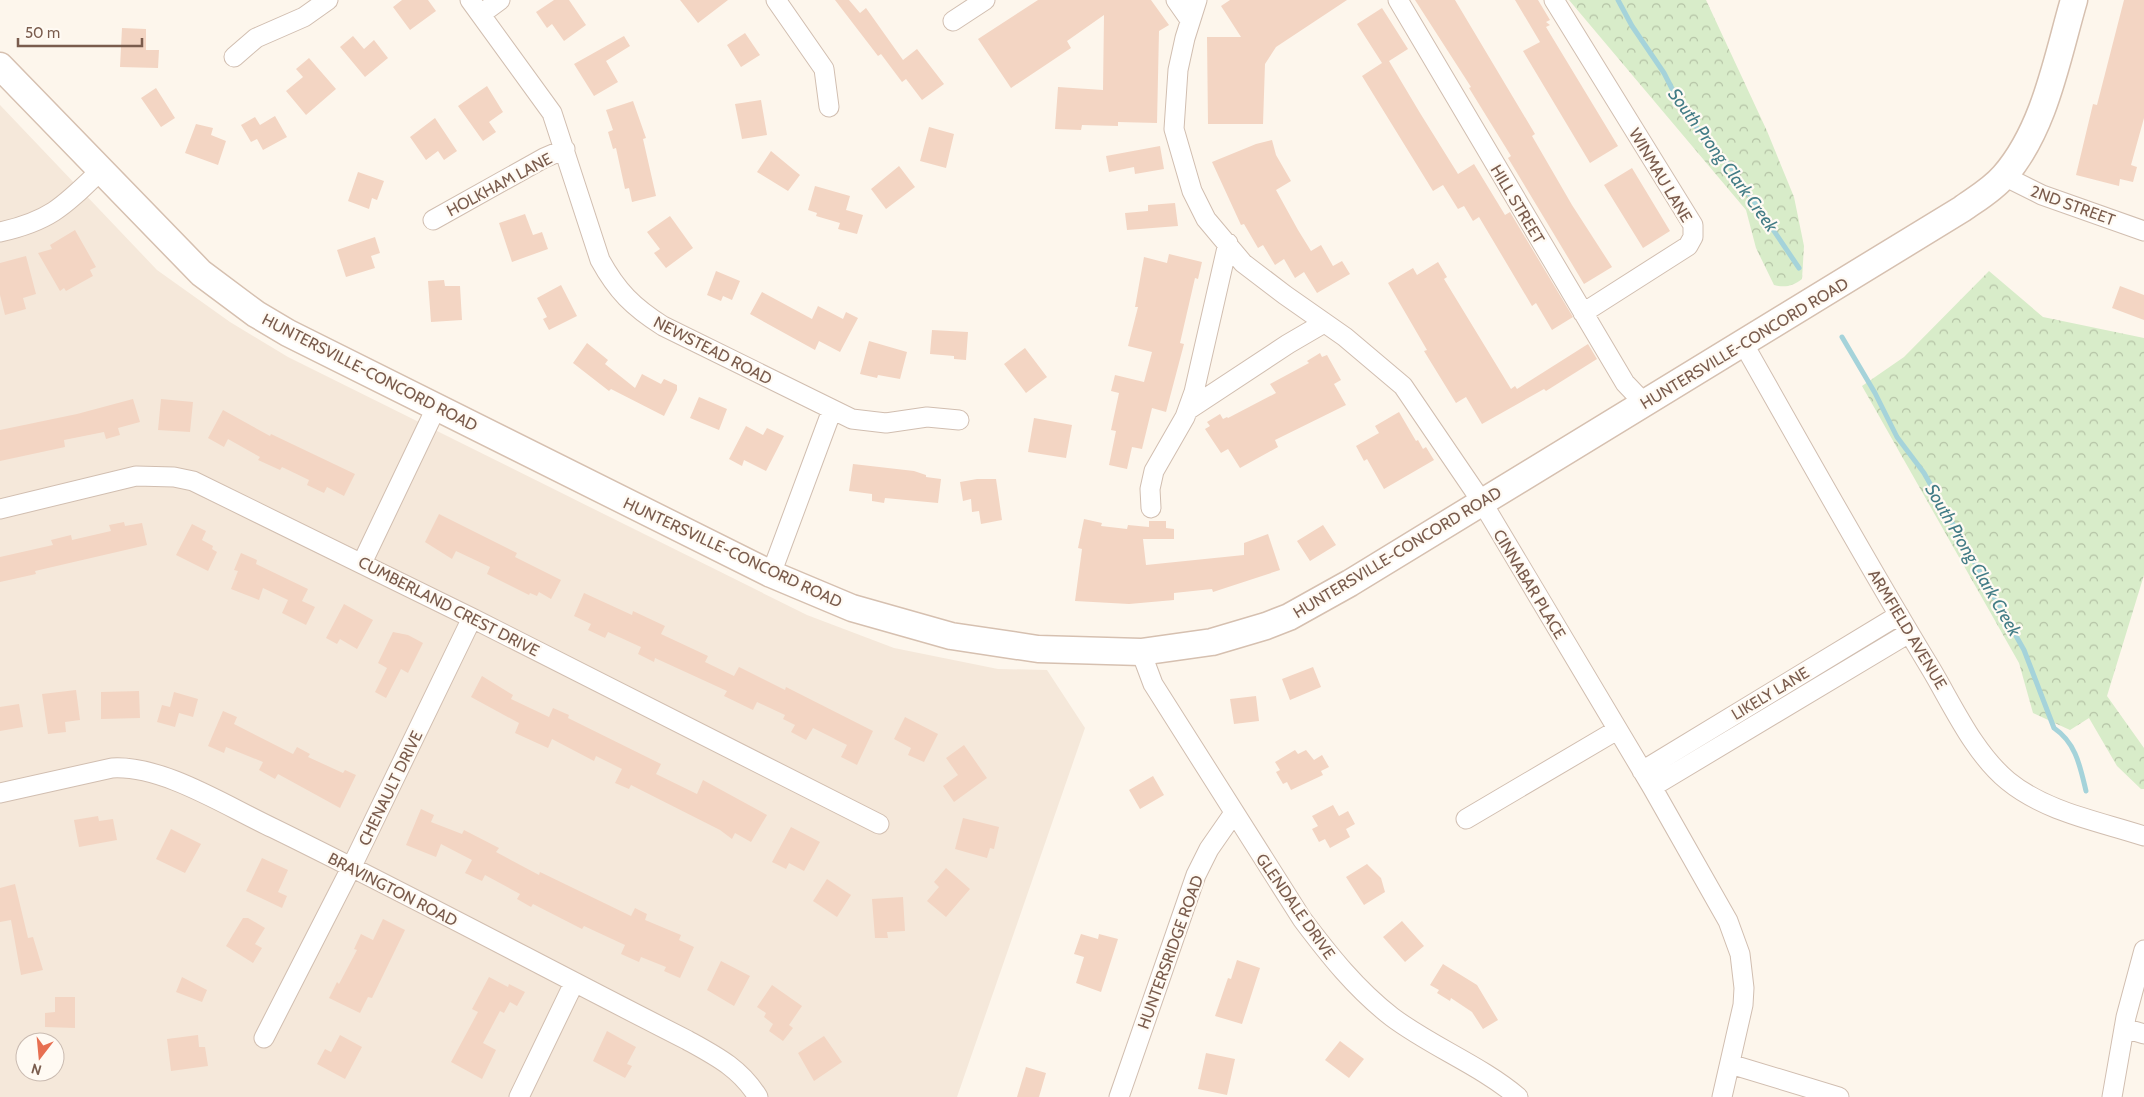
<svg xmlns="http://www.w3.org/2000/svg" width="2144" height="1097" font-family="Cabin,sans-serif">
  <defs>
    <pattern id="forest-crowns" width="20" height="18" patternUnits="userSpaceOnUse" patternTransform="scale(1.25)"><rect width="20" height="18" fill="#d8ecc9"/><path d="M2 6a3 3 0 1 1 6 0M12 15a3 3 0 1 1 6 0" fill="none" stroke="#b4c2a5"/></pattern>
  </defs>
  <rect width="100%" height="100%" fill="#fdf6ec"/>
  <path fill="#f5e8da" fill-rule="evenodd" d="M0,105l157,165 73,52 58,35 519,258 87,33 104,21 49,1 38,58 -128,369h-957zM25,1042h30v30h-30z"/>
  <path fill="url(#forest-crowns)" d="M1569,0h137l61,131 27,66 10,49 -2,33c-9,7 -17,9 -28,6l-18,-37 -10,-38z
    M1989,271l54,46 101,21v237l-37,121 37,52v41h-3l-24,-23 -28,-48 -19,12 -37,-17 -14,-50 -157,-277 42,-29z"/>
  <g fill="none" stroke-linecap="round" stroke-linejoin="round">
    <path stroke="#a5d3da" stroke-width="5" d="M1618,0l14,26 32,47 21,41 45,52 69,102
      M1842,337l33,56 22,44 27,36 100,177 30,78c22,15 26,38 32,63"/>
  </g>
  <path fill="#f3d5c3" d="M402,0h26l8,11 -26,19 -17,-23z
    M554,0h15l17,25 -22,16 -12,-17 -5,4 -11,-16z
    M680,0h48l-30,23z
    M835,0h14l11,13 6,-5 37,52 14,-11 27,35 -22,16 -16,-21 -4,3 -21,-28 -3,2z
    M1038,0h113l18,25 -10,6 -2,92 -39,-1v4l-36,-1 -1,5 -26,-1 3,-42 45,3 1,-75 -37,26 4,7 -60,40 -33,-49z
    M1230,0h117l-71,47 -11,17 -2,60h-55l-1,-87h34l-20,-31z
    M1415,0h40l80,134 -3,2 40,69 40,62 -28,17 -76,-126 3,-2 -42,-68 2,-1z
    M1515,0h23l12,20 -4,2 4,3 -4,2 72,119 -28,17 -67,-112 17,-9z
    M2124,0h20v118l-13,47 6,2 -4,15 -13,-3 -1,7 -43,-11 17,-71 4,1z
    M1382,8l26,41 -19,12 31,52 38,61 16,-10 31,51 5,-3 63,105 -21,13 -16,-27 -4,3 -53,-89 -6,4 -9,-15 -6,3 -15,-24 -10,6 -71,-115 20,-13 -25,-39z
    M122,28l24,1v21h13l-1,18 -38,-1z
    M745,33l15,22 -19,12 -14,-22z
    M353,36l11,13 10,-9 14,18 -23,19 -25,-30z
    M624,36l6,10 -24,15 12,21 -24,14 -20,-32z
    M309,58l27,31 -30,26 -20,-24 17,-14 -7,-8z
    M487,86l16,26 -14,10 7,10 -13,9 -25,-35z
    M156,88l19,30 -14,9 -20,-29z
    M761,100l6,35 -25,4 -7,-35z
    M633,101l13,37 -3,1 13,57 -24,6 -3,-14 -4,1 -9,-41 -3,1 -5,-17 5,-2 -7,-20z
    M275,116l12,21 -24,13 -6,-11 -6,3 -10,-17 14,-8 5,8z
    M435,118l22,33 -13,9 -6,-9 -12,9 -16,-23z
    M196,124l17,4 -2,7 15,6 -8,24 -33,-12z
    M929,127l25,7 -8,34 -26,-7z
    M1272,140l4,15 15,26 -15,9 22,40 13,21 10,-6 12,21 9,-5 8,13 -33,19 -13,-21 -9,6 -11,-19 -9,6 -12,-20 -5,3 -14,-24 -3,1 -29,-63 44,-18z
    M1160,146l4,23 -29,5 -1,-7 -25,5 -3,-16z
    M771,151l29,24 -12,16 -31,-19z
    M899,166l16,21 -29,22 -15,-20z
    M1632,168l38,63 -27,17 -39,-63z
    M358,172l26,9 -7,19 -5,-2 -3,11 -21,-8z
    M815,186l35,10 -4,14 17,5 -6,19 -19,-5 2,-6 -24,-7 1,-3 -9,-3z
    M1175,203l3,23 -51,4 -2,-17 23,-2v-6z
    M525,214l8,21 9,-3 6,17 -36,13 -13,-39z
    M670,216l23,32 -27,20 -12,-15 6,-4 -13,-17z
    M75,230l21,37 -6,3 3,6 -27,15 -2,-3 -4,3 -22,-38 14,-4 -2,-4z
    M375,237l5,16 -9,3 4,12 -29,9 -9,-27z
    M1169,254l33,8 -4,17 -3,-1 -15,65 4,1 -18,68 -14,-4 -10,41 -10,-2 -5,22 -18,-4 7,-34 -5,-1 8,-37 -8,-2 4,-16 29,7 8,-30 -24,-6 10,-39h-3l9,-50 23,6z
    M26,256l10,38 -13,4 3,11 -21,6 -5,-20v-32z
    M1438,262l9,15 -3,2 67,110 4,-3 2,3 71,-45 9,15 -51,32 -2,-2 -62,35 -16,-27 -10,6 -32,-52 3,-1 -39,-67 25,-15 4,7z
    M716,271l24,10 -8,19 -9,-4 -2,5 -14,-6z
    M444,280l1,6h15l2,34 -31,2 -3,-41z
    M561,285l16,31 -28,14 -6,-11 4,-2 -10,-19z
    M2120,286l24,9v25l-32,-12z
    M762,292l50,27 6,-13 25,13 3,-7 12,6 -18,34 -21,-11 -4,9 -65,-36z
    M932,330l36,2 -2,28 -12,-1v-3l-24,-2z
    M869,341l38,11 -7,27 -22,-4 -1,3 -17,-4z
    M587,343l21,17 -3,4 30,24 7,-14 19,10 3,-5 13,6v5l-13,26 -53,-27 -2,2 -36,-28z
    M1025,348l22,29 -21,16 -22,-29z
    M1320,353l2,4 5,-2 14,25 -7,4 12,21 -71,35 3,7 -38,21 -12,-19 -7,4 -16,-24 5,-3 -3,-4 13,-8 3,5 4,-2 1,1 48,-25 -6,-9 39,-21 -2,-2z
    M699,397l28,12 -8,21 -29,-12z
    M133,399l7,23 -22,6 2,7 -14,4 -2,-7 -40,8 1,7 -65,14v-31l77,-16z
    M161,399l32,3 -3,30 -32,-2z
    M223,410l47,26 1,-2 84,40 -11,22 -17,-9 -3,6 -17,-8 2,-5 -27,-13 -2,3 -22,-10 2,-3 -32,-18 -4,8 -16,-9z
    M1399,412l17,29 2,-1 5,9 3,-2 8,13 -50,29 -17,-30 -3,2 -8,-15 23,-13 -4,-7z
    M1034,418l38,7 -6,33 -38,-6z
    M746,426l17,9 4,-7 17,8 -18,35 -22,-11 -2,6 -13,-7z
    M853,464l61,7 12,4v2l15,2 -3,24 -53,-5 -1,5 -12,-2v-7l-23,-3z
    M977,479h19l6,41 -21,4 -2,-13 -7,1 -1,-13 -8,2 -3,-19z
    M439,514l78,39 -2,4 46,23 -10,19 -12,-7 -2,4 -7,-3 -1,2 -42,-21 3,-7 -34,-16 -4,8 -27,-17z
    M1084,519l18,4 -1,3 26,3 1,-4 21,2v-6h17v7l8,1v10h-31l3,26 98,-10v-12l24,-9 12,36 -67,22 -1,-3 -38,4v7l-45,4 -54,-3 7,-52 -4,-1z
    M124,522l1,4 17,-3 5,22 -112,26 1,3 -36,8v-25l53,-12 -2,-5 20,-5 1,5 39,-9 -2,-6z
    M192,524l14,7 -4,9 11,6 -1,3 5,3 -9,19 -32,-16z
    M1323,525l13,20 -26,16 -13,-20z
    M241,553l16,7 -1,4 52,25 -6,12 13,6 -9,18 -24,-12 6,-13 -25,-12 -4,12 -28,-11 7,-18 -4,-1z
    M584,593l48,22 1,-4 32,15 -4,8 47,22 -3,6 29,14 5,-9 46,23 1,-3 87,44 -16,34 -16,-8 6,-12 -34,-17 -7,12 -15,-8 4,-7 -12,-6 2,-4 -28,-13 -4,8 -29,-14 3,-5 -72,-33 -1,4 -16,-8 3,-7 -33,-15 -3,6 -17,-8 3,-6 -17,-8z
    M344,604l29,16 -16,29 -17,-10 -3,5 -11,-6z
    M393,632l15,3 15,8 -15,30 -7,-4 -15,29 -11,-6 12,-24 -9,-5z
    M1313,667l8,20 -31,13 -8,-21z
    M482,676l31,19 -2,4 38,18 4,-9 16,7 -1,3 93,46 -5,10 41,20 6,-14 64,35 -16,27 -16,-9 -3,6 -12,-9 -89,-45 -2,4 -14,-6 7,-14 -26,-13 -2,5 -42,-22 -4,9 -33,-15 4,-10 -48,-26z
    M76,690l4,30 -15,2 1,10 -18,2 -6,-40z
    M139,691l1,27 -39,1v-27z
    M174,692l24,7 -5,18 -14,-4 -4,14 -18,-5 5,-17 8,2z
    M1256,696l3,25 -25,3 -4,-25z
    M19,704l4,23 -23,4v-24z
    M223,711l14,6 -3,7 59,30 4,-7 13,7 -2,3 35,16 2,-3 11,5 -16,33 -62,-34 -3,5 -16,-9 4,-8 -37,-15 -2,6 -16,-7z
    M905,717l33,17 -14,28 -16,-7 3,-7 -17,-9z
    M964,745l23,33 -33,24 -11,-16 15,-11 -12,-17z
    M1295,750l3,4 8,-4 8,10 8,-5 7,12 -8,4 2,4 -32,15 -4,-8 -4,2 -7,-12 4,-2 -5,-8z
    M1153,776l11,19 -24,14 -11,-19z
    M1333,805l6,11 9,-5 7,13 -9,5 4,8 -20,11 -5,-9 -6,3 -7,-13 6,-3 -6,-10z
    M421,809l13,6 -3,7 31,12 2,-4 35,18 -3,4 43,23 1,-3 91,44 4,-8 12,6 -2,6 36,15 -2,5 15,7 -14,31 -16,-7 2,-4 -25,-10 -2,5 -18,-8 4,-9 -41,-19 -2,3 -49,-25 -2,3 -14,-8 3,-5 -35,-19 -3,6 -17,-8 7,-13 -31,-16 -5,13 -30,-12z
    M98,816l1,5 14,-2 4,21 -38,7 -5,-27z
    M963,818l36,9 -5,22 -4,-1 -3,10 -32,-9z
    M791,827l29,15 -16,29 -15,-8 -3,6 -14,-7z
    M171,829l30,15 -16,29 -29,-14z
    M262,858l26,12 -10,22 9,4 -5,12 -36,-17z
    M1367,864l14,14 4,14 -21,13 -18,-28z
    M946,868l24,21 -24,28 -19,-16 12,-14 -5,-5z
    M827,879l24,16 -14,22 -24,-16z
    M15,884l13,54 5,-1 10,33 -22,5 -10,-55 -11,2v-34z
    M903,897l2,34 -18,1 1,6h-13l-3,-39z
    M243,918h5l17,10 -10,16 7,4 -9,15 -27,-17z
    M383,919l22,11 -33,68 -4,-1 -8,16 -31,-15 8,-16 2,2 18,-34 -3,-1 7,-15 12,6z
    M1402,921l22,25 -19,16 -22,-25z
    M1081,934l17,5 1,-5 19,5 -17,53 -25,-9 8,-26 -10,-3z
    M1237,960l23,8 -18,56 -27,-8 13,-38 3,1z
    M721,961l29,15 -16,30 -27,-16z
    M1443,964l34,21 21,35 -15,9 -11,-17 -21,-14 -1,3 -13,-8 2,-3 -9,-5z
    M182,977l25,13 -5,12 -26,-10z
    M489,977l19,10 1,-3 16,8 -8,14 -7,-4 -6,11 -4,-2 -17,32 13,7 -14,29 -31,-17 27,-50 -6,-3z
    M772,985l30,21 -13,19 4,3 -10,13 -14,-10 4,-7 -9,-7 2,-4 -9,-6z
    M55,997h20v31l-30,-1v-14l10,-1z
    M607,1031l29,16 -9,17 5,2 -7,12 -32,-17z
    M198,1035l1,12h6l3,19 -37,5 -4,-32z
    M340,1035l22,12 -17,32 -28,-15 8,-15 6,3z
    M824,1036l18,26 -28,19 -16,-28z
    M1340,1041l24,18 -15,19 -24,-18z
    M1206,1053l29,6 -8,36 -29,-6z
    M1026,1067l20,6 -7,24h-22z"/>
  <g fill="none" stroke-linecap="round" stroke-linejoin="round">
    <g stroke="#d1beb0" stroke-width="21">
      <path id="street" d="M470,0l82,113 48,147c17,31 33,47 63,66l189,93 34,4 41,-6 32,3
        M776,0l48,69 5,38
        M1176,0l14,20
        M1197,0l-12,38 -7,32 -4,59 18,62 14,28 37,44 42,32 60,42 58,49 79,116 170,285 76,134 12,33 4,34 -1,17 -21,92
        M1398,0l227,383 19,20
        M1554,0l139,225v12l-5,9 -105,67
        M481,14l19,-14
        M953,21l32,-21
        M234,57l22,-19 48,-21 24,-17
        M2004,176l38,19 102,36
        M433,220l111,-62 21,-9
        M0,232c50,-11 64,-26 100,-61
        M1743,343c62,109 123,219 188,326 22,37 43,84 77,112 38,31 90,40 136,55
        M1188,410l100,-66 36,-21
        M1151,508l-1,-19 4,-18 31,-54 9,-25 34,-149
        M0,509l136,-33 38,1 19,4 279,137 407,206
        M362,563l75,-157
        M771,574l61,-164
        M1141,652l12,32 149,235c27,36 54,70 90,98 40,30 88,48 126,80
        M1642,771l257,-156
        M1652,787l257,-154
        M0,793l112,-25c51,-3 114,38 161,60 139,68 276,142 414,212 29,16 53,28 71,57
        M1466,819l151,-89
        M2124,1028l20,6
        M264,1038l88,-172 120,-248
        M1730,1064l109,33
        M519,1097l55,-114
        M1119,1097l77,-222 13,-26 25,-36
        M2112,1097l14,-80 18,-67"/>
    </g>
    <g stroke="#d6c0b0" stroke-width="29">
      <path id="secondary" d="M0,66l201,207 55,41 32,19 483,241 81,34 99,28 87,13 103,3 71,-10 54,-16 23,-9 61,-34 612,-374c14,-10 30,-19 42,-33 41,-47 53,-118 70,-176"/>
    </g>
    <use href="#street" stroke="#fff" stroke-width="19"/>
    <use href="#secondary" stroke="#fff" stroke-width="26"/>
  </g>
  <g text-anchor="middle" stroke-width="4.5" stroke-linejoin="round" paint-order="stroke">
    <g font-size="16" fill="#7a5c4d" stroke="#fffaf3">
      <text transform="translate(1661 175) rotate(59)" y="6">WINMAU LANE</text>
      <text transform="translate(499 184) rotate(-28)" y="6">HOLKHAM LANE</text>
      <text transform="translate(1518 204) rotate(59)" y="6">HILL STREET</text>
      <text transform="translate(2073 205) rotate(20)" y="6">2ND STREET</text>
      <text transform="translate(1744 343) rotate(-31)" y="6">HUNTERSVILLE-CONCORD ROAD</text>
      <text transform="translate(713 350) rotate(27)" y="6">NEWSTEAD ROAD</text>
      <text transform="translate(370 372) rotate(27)" y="6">HUNTERSVILLE-CONCORD ROAD</text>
      <text transform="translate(733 552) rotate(25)" y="6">HUNTERSVILLE-CONCORD ROAD</text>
      <text transform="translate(1397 552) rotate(-31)" y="6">HUNTERSVILLE-CONCORD ROAD</text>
      <text transform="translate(1530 584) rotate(59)" y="6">CINNABAR PLACE</text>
      <text transform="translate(449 606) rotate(27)" y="6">CUMBERLAND CREST DRIVE</text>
      <text transform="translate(1908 629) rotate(59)" y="6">ARMFIELD AVENUE</text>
      <text transform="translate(1770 693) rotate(-31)" y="6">LIKELY LANE</text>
      <text transform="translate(390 788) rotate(-64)" y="6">CHENAULT DRIVE</text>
      <text transform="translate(393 889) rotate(27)" y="6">BRAVINGTON ROAD</text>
      <text transform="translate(1296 906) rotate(55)" y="6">GLENDALE DRIVE</text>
      <text transform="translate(1170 952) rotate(-70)" y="6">HUNTERSRIDGE ROAD</text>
    </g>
    <g font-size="18" font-style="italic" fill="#437c86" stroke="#fffaf3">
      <text transform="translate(1723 160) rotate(54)" y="6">South Prong Clark Creek</text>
      <text transform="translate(1973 560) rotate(60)" y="6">South Prong Clark Creek</text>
    </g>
  </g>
  <g transform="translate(40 1057) rotate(196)"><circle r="24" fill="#fffaf3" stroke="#cabbb1"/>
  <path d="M0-4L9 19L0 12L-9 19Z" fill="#e76f51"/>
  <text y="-8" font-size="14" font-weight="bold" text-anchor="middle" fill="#7a5c4d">N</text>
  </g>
  <path d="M18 38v8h124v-8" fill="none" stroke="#7a5c4d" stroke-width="2.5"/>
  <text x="25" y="38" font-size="15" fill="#7a5c4d" stroke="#fffaf3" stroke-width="4" paint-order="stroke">50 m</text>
</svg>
